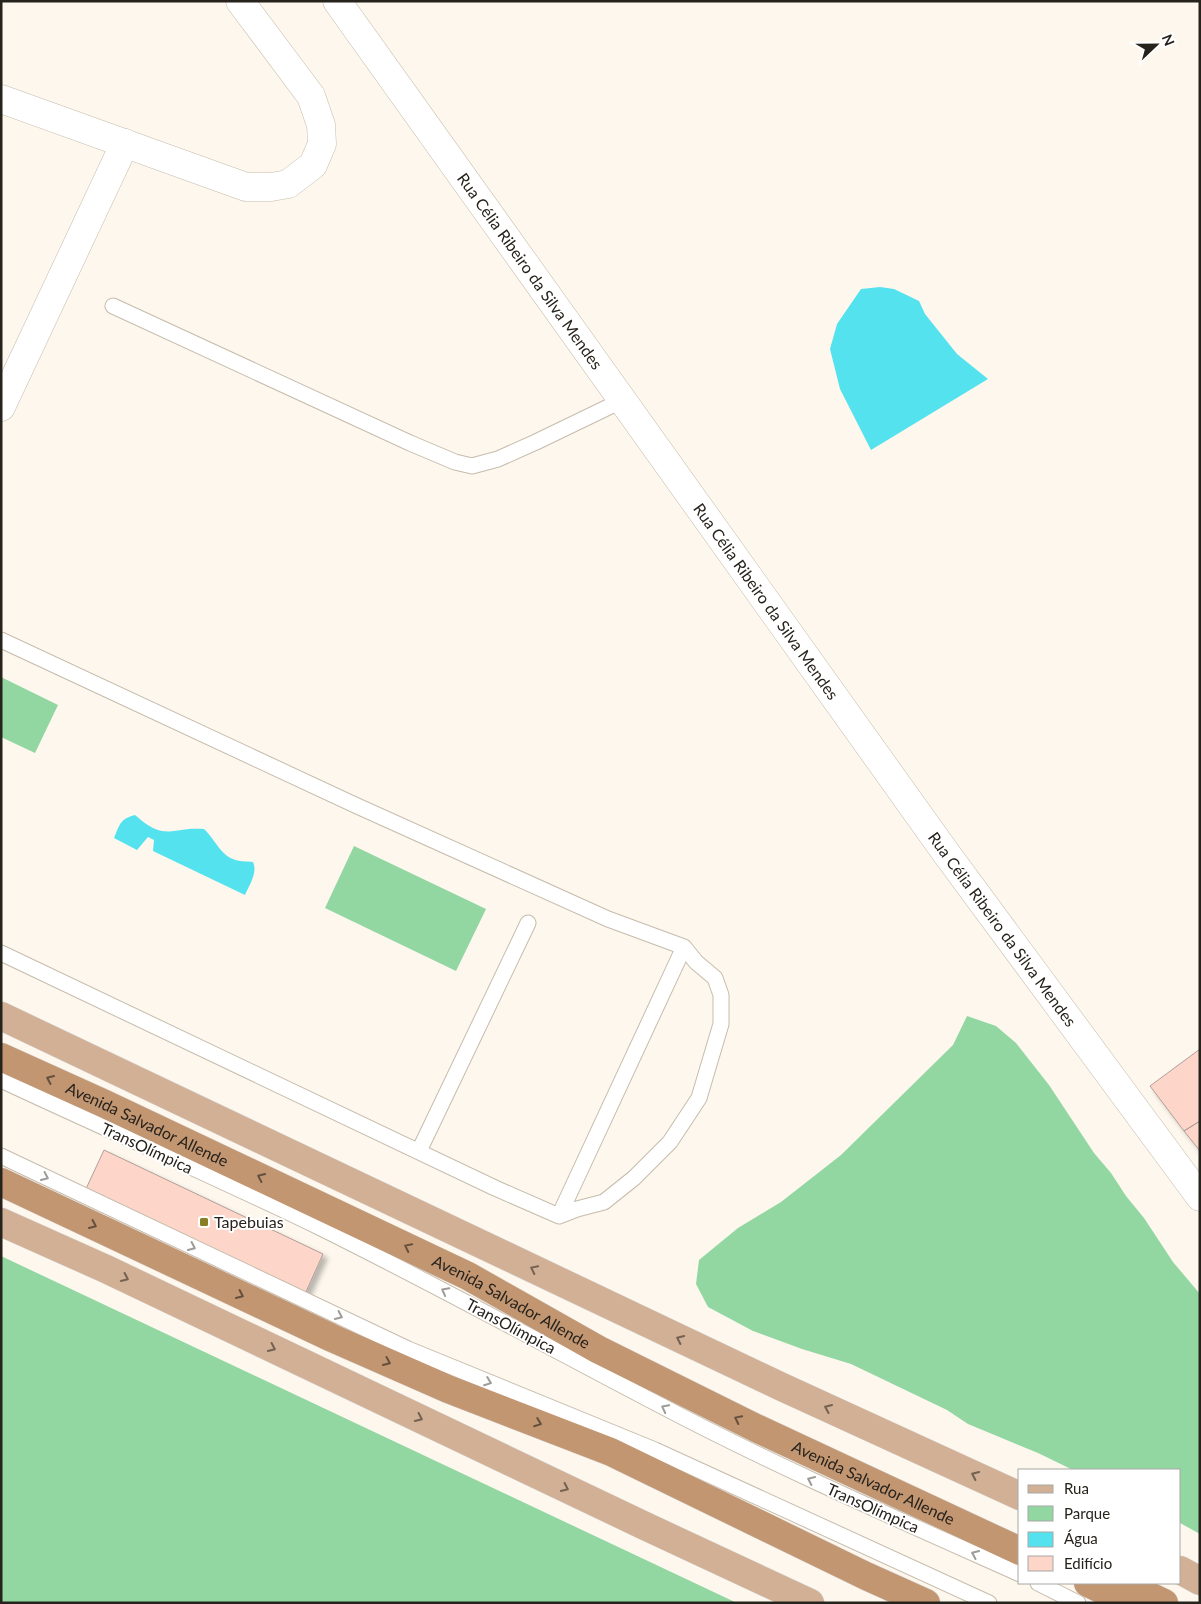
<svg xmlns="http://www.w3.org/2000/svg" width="1201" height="1604" font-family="Lato,sans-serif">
  <defs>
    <filter id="shadow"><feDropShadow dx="4.5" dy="4.5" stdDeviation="2.5" flood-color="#0004"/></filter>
  </defs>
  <rect width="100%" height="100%" fill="#fdf7ed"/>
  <path fill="#92d7a2" d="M1,677l57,28 -23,48 -34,-16z
    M354,846l132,63 -30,62 -131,-63z
    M967,1016l29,10 20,17 33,42 45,68 17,20 15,23 18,22 29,44 27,32v240l-20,-11v-53h-107l-35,-17 -70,-29 -21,-14 -96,-46 -49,-15 -49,-18 -45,-24 -12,-23 3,-24 39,-32 43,-26 60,-47 112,-110z
    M1,1256l736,347h-736z"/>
  <path fill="#54e2ee" d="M880,287l14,2 25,12 6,13 32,40 31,25 -117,71 -31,-61 -10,-40 7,-25 24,-35z
    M135,815c32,28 35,11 69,14 10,9 16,25 29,30 6,3 13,2 20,3 5,11 -4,23 -8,33l-92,-44 1,-11 -6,-3 -11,13 -23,-12c6,-14 6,-19 21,-23z"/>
  <path fill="#fdd5c9" stroke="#b19e98" filter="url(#shadow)" d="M1200,1049v72l-16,10 -34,-45z
    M1200,1121v30l-16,-20z
    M104,1150l219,104 -18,40 -220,-103z"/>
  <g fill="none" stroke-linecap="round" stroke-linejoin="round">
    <g stroke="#c6bcac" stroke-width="17">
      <path id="service" d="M113,306l297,137 45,19 17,4 26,-7 38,-17 87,-42
        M1,640l354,165 253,114 76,28 12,15 19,16 6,17v29l-22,74 -29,44 -36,36 -30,24 -27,7 -18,7 -64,-28 -494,-235
        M1,1080c107,50 215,97 320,148 113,56 222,116 333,174 119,63 243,117 366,172
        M419,1151l109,-228
        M1,1156l407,193 247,101 334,153
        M559,1216l125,-269
        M1038,1583l40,20"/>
    </g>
    <g stroke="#c6bcac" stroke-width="29">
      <g id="minor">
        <path id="s1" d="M337,1l609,852 254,344"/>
        <path d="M1,99l245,88h25l17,-3 25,-19 9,-21 -1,-19 -10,-29 -71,-95"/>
        <path d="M1,407l124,-264"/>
      </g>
    </g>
    <g stroke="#d8d7d6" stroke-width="29">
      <path id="primary" d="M1,1016l781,371 238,109
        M1,1222l105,47 539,257 165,77
        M1180,1570l20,11"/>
    </g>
    <g stroke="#d8d7d6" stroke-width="29">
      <g id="trunk">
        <path id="s2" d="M1,1057l104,47 363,172 131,74 157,78 264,123"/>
        <path d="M1,1182l331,156 116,51 163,63 255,124 60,27"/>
        <path d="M1088,1583l42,20"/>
        <path d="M1122,1583l42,20"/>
      </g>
    </g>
    <use href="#service" stroke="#fff" stroke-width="15"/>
    <use href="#minor" stroke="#fff" stroke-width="28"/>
    <use href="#primary" stroke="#d2b095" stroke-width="28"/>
    <use href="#trunk" stroke="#c39672" stroke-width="28"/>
  </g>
  <defs><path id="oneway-chevron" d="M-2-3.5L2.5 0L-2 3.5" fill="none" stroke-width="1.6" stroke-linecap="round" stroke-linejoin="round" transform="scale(1.25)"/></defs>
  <g stroke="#65503e">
    <use href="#oneway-chevron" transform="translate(50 1079) rotate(-156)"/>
    <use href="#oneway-chevron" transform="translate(261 1177) rotate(-155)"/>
    <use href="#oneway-chevron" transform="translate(93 1225) rotate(25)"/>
    <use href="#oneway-chevron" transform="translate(408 1247) rotate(-154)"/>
    <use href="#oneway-chevron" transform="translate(240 1295) rotate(25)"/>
    <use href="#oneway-chevron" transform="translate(387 1362) rotate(24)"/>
    <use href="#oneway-chevron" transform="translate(738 1419) rotate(-154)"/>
    <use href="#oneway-chevron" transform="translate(538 1423) rotate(21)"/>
  </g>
  <g stroke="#9d9c99">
    <use href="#oneway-chevron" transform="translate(45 1177) rotate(25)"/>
    <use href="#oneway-chevron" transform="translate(192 1247) rotate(25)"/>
    <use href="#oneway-chevron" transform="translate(445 1291) rotate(-152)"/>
    <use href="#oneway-chevron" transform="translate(339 1316) rotate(25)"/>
    <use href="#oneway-chevron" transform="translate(488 1382) rotate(21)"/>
    <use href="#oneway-chevron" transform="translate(665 1408) rotate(-153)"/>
    <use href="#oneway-chevron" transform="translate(811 1480) rotate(-155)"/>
    <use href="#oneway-chevron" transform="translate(975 1554) rotate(-156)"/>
  </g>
  <g stroke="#736252">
    <use href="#oneway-chevron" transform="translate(534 1269) rotate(-154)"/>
    <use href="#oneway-chevron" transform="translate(125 1278) rotate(25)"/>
    <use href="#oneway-chevron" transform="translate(680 1339) rotate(-155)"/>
    <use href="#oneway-chevron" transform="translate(272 1348) rotate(25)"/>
    <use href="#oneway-chevron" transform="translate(828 1408) rotate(-156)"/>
    <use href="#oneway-chevron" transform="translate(419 1418) rotate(25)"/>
    <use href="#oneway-chevron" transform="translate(975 1475) rotate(-155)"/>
    <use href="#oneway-chevron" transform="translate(565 1488) rotate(25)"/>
  </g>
  <rect fill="#8a7e25" stroke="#fff" stroke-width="2" x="199" y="1217" width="10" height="10" rx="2.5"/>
  <g text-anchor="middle" stroke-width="4" stroke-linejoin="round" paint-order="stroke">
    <g font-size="16" fill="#26221c" stroke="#fff">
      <text dy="6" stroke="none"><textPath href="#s1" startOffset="332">Rua Célia Ribeiro da Silva Mendes</textPath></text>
      <text dy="6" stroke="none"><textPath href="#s1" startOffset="738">Rua Célia Ribeiro da Silva Mendes</textPath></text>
      <text dy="6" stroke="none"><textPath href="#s1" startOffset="1142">Rua Célia Ribeiro da Silva Mendes</textPath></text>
      <text dy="6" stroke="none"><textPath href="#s2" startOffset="161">Avenida Salvador Allende</textPath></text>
      <text transform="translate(147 1148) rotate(25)" y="6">TransOlímpica</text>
      <text dy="6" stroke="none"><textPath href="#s2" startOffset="566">Avenida Salvador Allende</textPath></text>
      <text transform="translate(511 1326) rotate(28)" y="6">TransOlímpica</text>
      <text dy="6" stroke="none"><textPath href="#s2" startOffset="971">Avenida Salvador Allende</textPath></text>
      <text transform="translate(873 1508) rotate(24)" y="6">TransOlímpica</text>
    </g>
    <g font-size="16" fill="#26221c" stroke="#fff" text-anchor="start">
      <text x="214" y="1228">Tapebuias</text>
    </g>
  </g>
  <rect width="1201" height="1604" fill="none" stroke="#26221c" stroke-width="5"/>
  <rect x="1018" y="1469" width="162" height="115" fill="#ffffff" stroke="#a8a7a4"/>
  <rect x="1028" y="1485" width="25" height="8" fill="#d2b095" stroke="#a8a7a4"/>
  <text x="1064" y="1494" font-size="15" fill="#26221c">Rua</text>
  <rect x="1028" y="1506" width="25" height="15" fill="#92d7a2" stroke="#a8a7a4"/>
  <text x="1064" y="1519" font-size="15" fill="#26221c">Parque</text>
  <rect x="1028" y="1532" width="25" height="15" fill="#54e2ee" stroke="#a8a7a4"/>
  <text x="1064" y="1544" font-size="15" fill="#26221c">Água</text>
  <rect x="1028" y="1556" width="25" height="15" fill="#fdd5c9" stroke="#a8a7a4"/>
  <text x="1064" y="1569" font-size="15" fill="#26221c">Edifício</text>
  <g transform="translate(1156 45) rotate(68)" stroke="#ffffff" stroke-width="4" paint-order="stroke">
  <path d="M0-4L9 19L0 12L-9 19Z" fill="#26221c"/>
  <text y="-8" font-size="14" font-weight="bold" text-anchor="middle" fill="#26221c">N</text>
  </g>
</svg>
